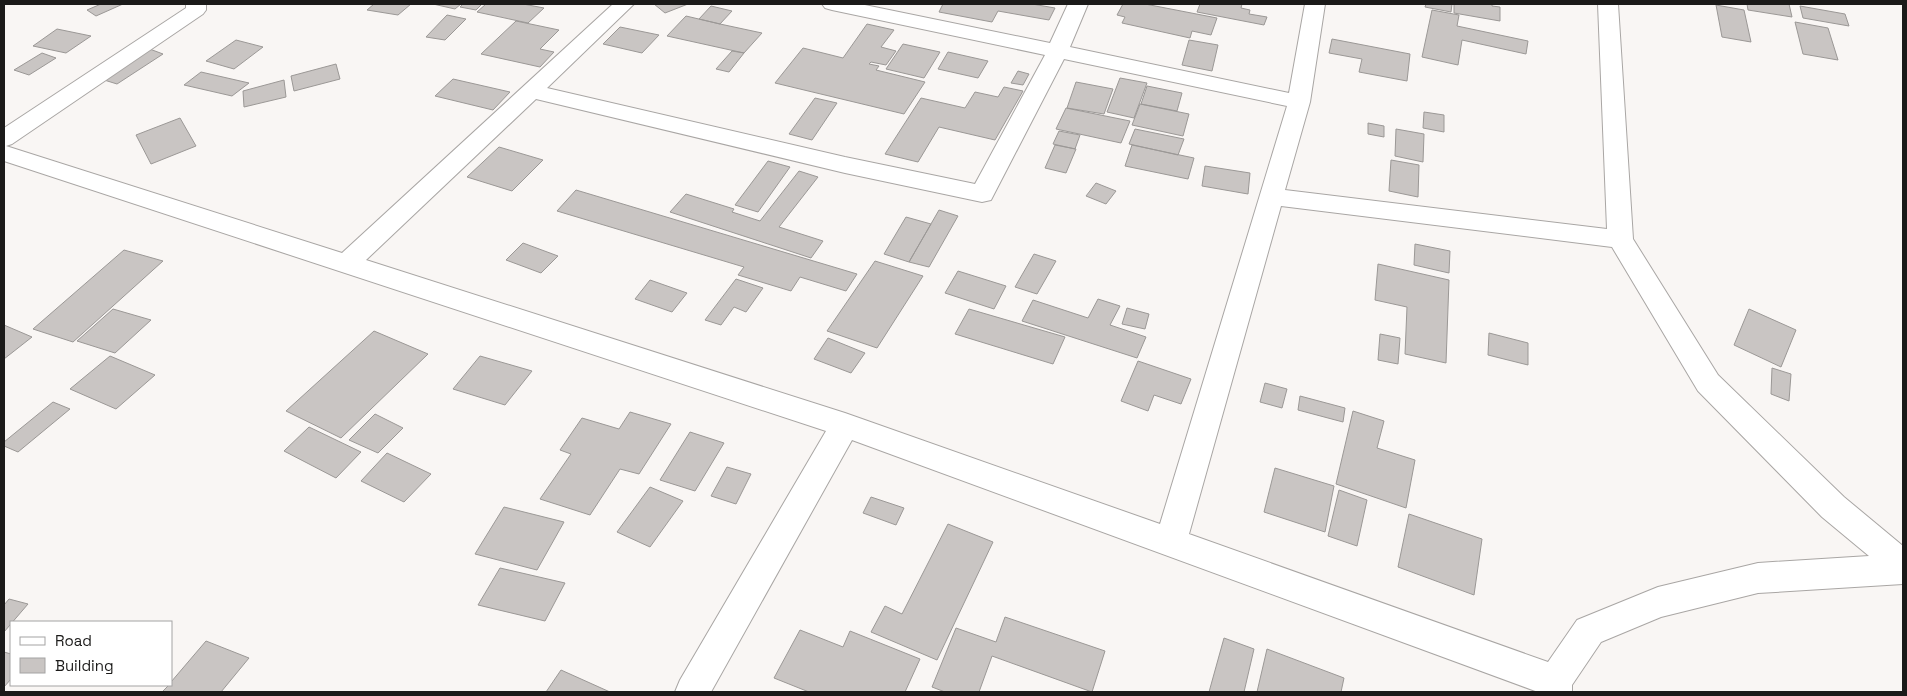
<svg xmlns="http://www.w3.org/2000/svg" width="1907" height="696" font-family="'Space Grotesk',sans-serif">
  <rect width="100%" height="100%" fill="#f9f6f4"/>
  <path fill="#c9c5c3" stroke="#9b9896" d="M101,4h22l-27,12 -9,-6z
    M374,4h37l-13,11 -31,-5z
    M433,4h28l-6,5z
    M463,4h19l-6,6 -16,-3z
    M486,4h37l21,4 -16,15 -51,-11z
    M654,4h34l-23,9z
    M943,4h89l23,4 -6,12 -51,-9 -6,11 -53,-10z
    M1123,4h22l72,14 -6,17 -19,-4 -2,7 -68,-15 3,-6 -8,-2z
    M1200,4h42l-1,4 9,2 -1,4 18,3 -3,8 -67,-13z
    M1426,4h26l-1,8 -26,-5z
    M1454,4h38v2l8,1v14l-46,-8z
    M1747,4h42l3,13 -44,-7z
    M1716,5l28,5 7,32 -29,-5z
    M711,6l21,5 -12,13 -21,-5z
    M1800,6l45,8 4,12 -46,-8z
    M1432,10l27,5 -2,11 71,15 -2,13 -64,-14 -4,25 -36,-8z
    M447,15l19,4 -21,21 -19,-3z
    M686,16l34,8 42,9 -18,20 -77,-17z
    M516,21l43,9 -19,19 14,3 -14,15 -59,-13z
    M1795,22l33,6 10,32 -35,-6z
    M867,24l27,6 -13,17 15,4 -10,14 -15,-3 -2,2 10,2 -3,4 49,12 -21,32 -129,-31 28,-35 40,10z
    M620,27l39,8 -17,18 -39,-9z
    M57,29l34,7 -25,17 -33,-7z
    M1332,39l78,15 -3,27 -48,-9 3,-13 -33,-6z
    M236,40l27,7 -29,22 -28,-8z
    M1189,40l29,5 -6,26 -30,-6z
    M903,44l37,8 -16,26 -38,-9z
    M147,48l16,6 -46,30 -16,-5z
    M732,51l12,2 -15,19 -13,-3z
    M948,52l40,9 -10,17 -40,-9z
    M42,53l14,5 -27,17 -15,-5z
    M336,64l4,15 -46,12 -3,-15z
    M1018,71l11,3 -6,11 -12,-2z
    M201,72l48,11 -17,13 -48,-11z
    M1120,78l27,5 -13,35 -27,-6z
    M453,79l57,13 -17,18 -58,-14z
    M284,80l2,17 -42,10 -1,-16z
    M1076,82l37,7 -9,25 -37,-6z
    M1147,86l35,7 -5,18 -36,-7z
    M1004,87l19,4 -28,49 -56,-13 -21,35 -33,-8 36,-56 44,10 10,-16 23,5z
    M815,98l22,5 -25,37 -23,-6z
    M1140,104l49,10 -6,22 -51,-11z
    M1066,108l64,13 -9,22 -65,-14z
    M1424,112l20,3v17l-21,-4z
    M180,118l16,28 -45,18 -15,-29z
    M1368,123l16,3v11l-16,-3z
    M1135,129l49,10 -6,16 -49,-11z
    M1396,129l28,5 -1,28 -28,-6z
    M1059,131l21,4 -5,14 -22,-5z
    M1055,145l21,4 -10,24 -21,-5z
    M1132,145l62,13 -6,21 -63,-13z
    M499,147l44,13 -31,31 -45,-14z
    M1391,160l28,5 -1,32 -29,-6z
    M768,161l22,6 -32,45 -23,-7z
    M1205,166l45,7 -2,21 -46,-8z
    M799,171l19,6 -39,50 44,14 -12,17 -141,-46 16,-18 48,15 -2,3 28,9z
    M1096,183l20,8 -10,13 -20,-8z
    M576,190l281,84 -11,17 -46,-14 -9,14 -53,-16 6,-8 -187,-56z
    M939,210l19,6 -29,51 -20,-5z
    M906,217l25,7 -22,38 -25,-8z
    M523,243l35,13 -17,17 -35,-13z
    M1415,244l35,7 -1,22 -35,-8z
    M124,250l39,11 -90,81 -40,-13z
    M1034,254l22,7 -19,33 -22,-7z
    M875,261l48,15 -46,72 -50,-17z
    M1378,264l71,16 -3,83 -41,-9 2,-47 -32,-7z
    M958,271l48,15 -12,23 -49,-16z
    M736,279l27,9 -17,24 -12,-5 -13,18 -16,-5z
    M650,280l37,13 -15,19 -37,-13z
    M1098,299l22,7 -10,19 36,12 -9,21 -115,-37 11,-21 55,18z
    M1127,308l22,6 -4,15 -23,-5z
    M113,309l38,11 -36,33 -38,-12z
    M969,309l96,28 -12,27 -98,-30z
    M1749,309l47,21 -15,37 -47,-22z
    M4,325l28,12 -28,22z
    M374,331l54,23 -87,84 -55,-27z
    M1489,333l39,10v22l-40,-10z
    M1380,334l20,4 -2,26 -20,-4z
    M828,338l37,15 -14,20 -37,-14z
    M110,356l45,19 -39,34 -46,-20z
    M480,356l52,15 -27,34 -52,-16z
    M1138,361l53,18 -10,25 -27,-9 -6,16 -27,-10z
    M1772,368l19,6 -2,27 -18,-7z
    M1265,383l22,6 -5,19 -22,-6z
    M1300,396l45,12 -2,14 -45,-12z
    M53,402l17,7 -52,43 -14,-6v-4z
    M1353,411l31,10 -7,27 38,12 -9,48 -70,-24z
    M630,412l41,12 -32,50 -19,-5 -30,46 -50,-16 31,-45 -11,-4 22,-32 37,11z
    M375,414l28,14 -25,25 -29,-13z
    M309,427l52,25 -25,26 -52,-27z
    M690,432l34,11 -29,48 -35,-11z
    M387,453l44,21 -27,28 -43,-21z
    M727,467l24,7 -15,30 -25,-8z
    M1275,468l59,18 -9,46 -61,-20z
    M650,487l33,14 -33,46 -33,-15z
    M1339,490l28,10 -10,46 -29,-10z
    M871,497l33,11 -8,17 -33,-12z
    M504,507l60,15 -27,48 -62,-16z
    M1409,514l73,25 -8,56 -76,-28z
    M948,524l45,18 -56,118 -66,-28 14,-26 17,8z
    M500,568l65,15 -20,38 -67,-16z
    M9,599l19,5 -24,28v-27z
    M1005,617l100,34 -13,41 -100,-36 -13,36h-34l-13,-5 24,-59 40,14z
    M800,630l43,17 7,-16 70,28 -15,33h-96l-35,-14z
    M1224,638l30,11 -10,43h-35z
    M206,641l43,17 -28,34h-59l7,-7h2v-3z
    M1267,649l77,29 -3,14h-84z
    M4,652l7,2v25l-7,8z
    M561,670l49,22h-64z"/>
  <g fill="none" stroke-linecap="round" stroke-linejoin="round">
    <g stroke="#a9a6a4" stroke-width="2">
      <path id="minor" d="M186,4h20v6l-3,4 -191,130 -6,2 336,107 271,-249h21l-87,84 298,69 130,27 70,-129 -213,-45 -7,-2 -3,-4h38l190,39 18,-39h20l-18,43 219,46 16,-89h20l-15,98 -25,88 322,39 -9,-225h20l15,235 85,136 126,122 59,49v38l-145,9 -97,24 -60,25 -29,43v7h-34l-686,-252 -141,252h-36l5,-12 146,-249 -822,-270v-33l182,-120zM1064,59l223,47 -127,418 -315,-111 -479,-153 170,-161 309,74 137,29 9,-2zM1281,206l331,41 86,144 124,126 47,39 -111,7 -100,24 -81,33 -29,42 -359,-128z"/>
    </g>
    <use href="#minor" fill="#fff" fill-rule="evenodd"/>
  </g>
  <rect width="1907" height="696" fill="none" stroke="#1b1a19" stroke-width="10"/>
  <rect x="10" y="621" width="162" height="65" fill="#ffffff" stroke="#a4a3a3"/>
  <rect x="20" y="637" width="25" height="8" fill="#ffffff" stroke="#a4a3a3"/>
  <text x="55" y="646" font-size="15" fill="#1b1a19">Road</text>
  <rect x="20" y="658" width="25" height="15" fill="#c9c5c3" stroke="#a4a3a3"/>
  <text x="55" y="671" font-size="15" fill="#1b1a19">Building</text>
</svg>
